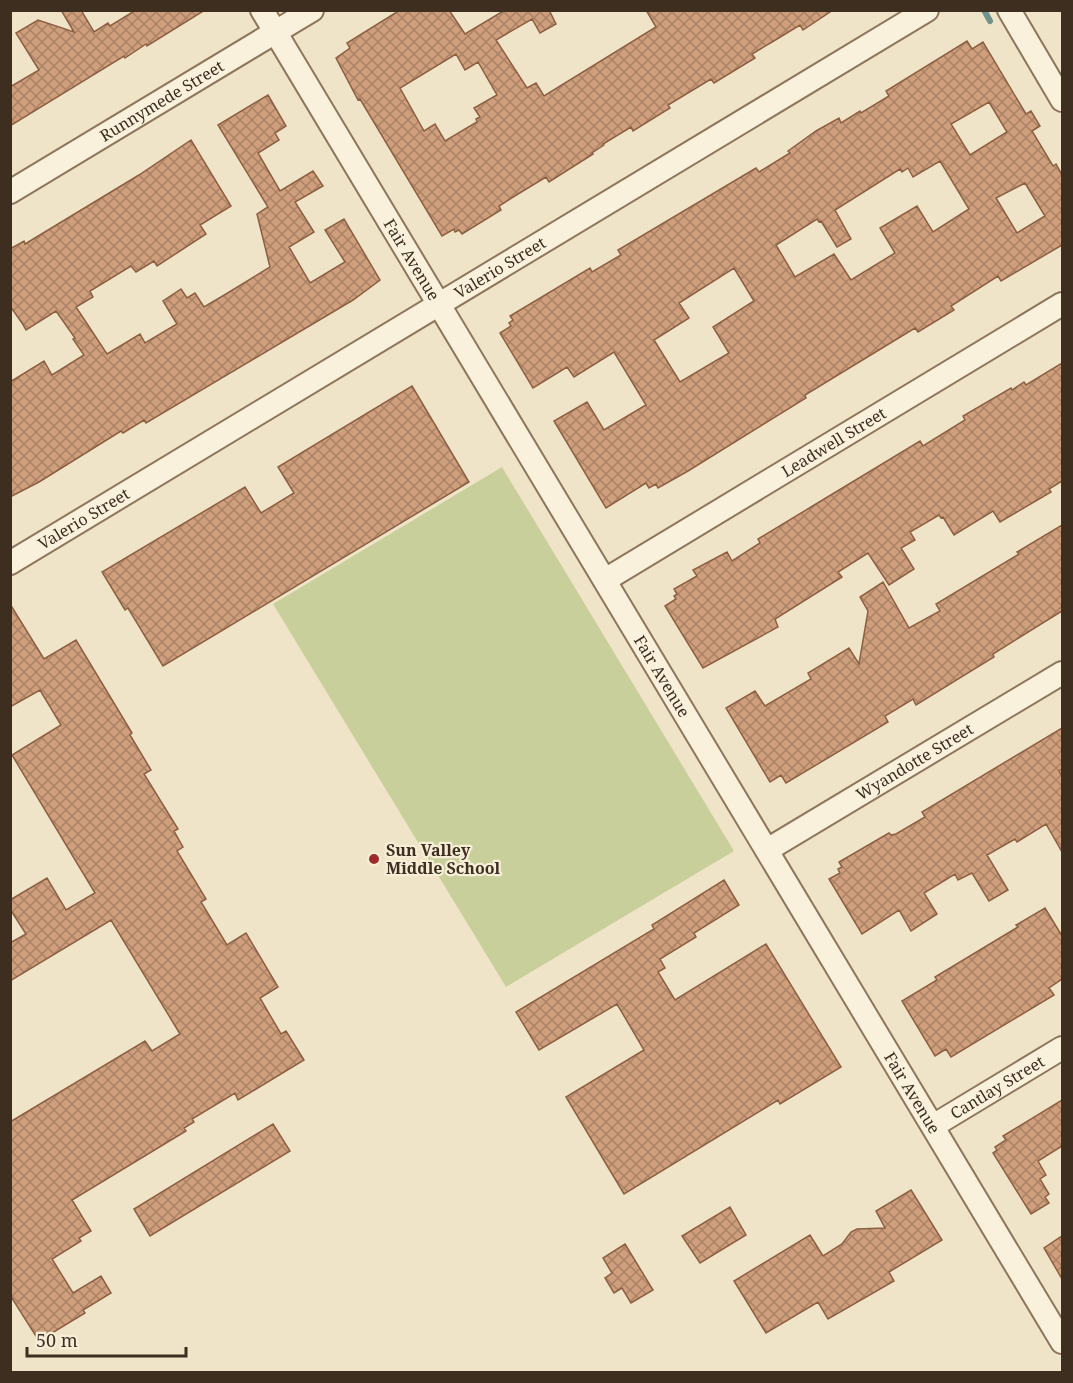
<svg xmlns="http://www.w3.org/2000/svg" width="1073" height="1383" font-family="'Noto Serif',serif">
  <defs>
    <pattern id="building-cross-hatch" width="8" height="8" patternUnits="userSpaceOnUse" patternTransform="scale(1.5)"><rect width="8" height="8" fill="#cf9f7d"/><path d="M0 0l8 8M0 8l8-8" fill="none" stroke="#a98266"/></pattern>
  </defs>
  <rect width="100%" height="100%" fill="#f0e4c8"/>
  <path fill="#c9cf9b" d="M502,467l232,384 -228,136 -233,-383z"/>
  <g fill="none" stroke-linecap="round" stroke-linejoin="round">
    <path stroke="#6f938a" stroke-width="6" d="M984,10l6,11"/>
  </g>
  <path fill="url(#building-cross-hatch)" stroke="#8d5f41" stroke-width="1.5" fill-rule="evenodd" d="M61,10h20l13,22 14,-9 2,3 26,-16h69l-58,36 -1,-2 -21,14 -1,-2 -114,70v-39l29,-17 -23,-37 22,-13 36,12z
    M400,10h49l16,24 40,-24h44l7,14 -16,9 -8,-14 -36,21 31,48 9,-5 8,13 112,-69 -10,-17h187l-30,20 -3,-5 -28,17 -20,12 3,4 -41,25 -3,-4 -43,26 2,3 -37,23 -2,-4 -28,17 1,1 -12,8 1,1 -44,28 -3,-5 -28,17 -19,12 2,4 -39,24 -3,-4 -4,2 -1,-3 -12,7 -82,-137 -2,1 -22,-42 14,-10 -3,-5zM456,54l9,16 13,-8 19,33 -23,13 6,9 -4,2 1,3 -32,19 -10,-17 -11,7 -24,-43z
    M967,41l5,8 11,-7 43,72 5,-3 9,15 -8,5 21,35 3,-2 6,11v70l-61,36 -3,-5 -47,30 3,4 -36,22 -3,-4 -46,28 -64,39 1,3 -118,73 -30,17 -2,-4 -7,4 -3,-5 -40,25 -52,-87 33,-19 17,28 42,-25 -32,-53 -40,25 -7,-10 -34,21 -33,-55 11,-7 -2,-3 4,-3 -3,-4 80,-48 2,4 29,-17 -3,-5 138,-82 3,4 31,-19 -2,-2 28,-20 23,-13 2,5 19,-12 1,2 28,-17 -3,-5zM989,102l18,30 -37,23 -19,-31zM940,161l29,48 -36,23 -16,-26 -37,22 15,25 -44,27 -17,-26 -39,23 -19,-32 41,-26 2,3 2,-1 16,26 14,-8 -16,-29 65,-41 2,3 6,-4 5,9zM1025,183l20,33 -28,17 -21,-35zM734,268l20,33 -41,26 16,26 -49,29 -26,-42 35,-22 -10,-15z
    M268,95l18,31 -11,7 4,7 -21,13 22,38 33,-20 10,15 -28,16 19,30 -25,15 21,36 35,-21 -20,-32 19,-11 36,61 -27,20 -207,123 -2,-3 -21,13 -2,-2 -82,51 -29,15v-115l34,-21 8,14 32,-20 -11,-16 2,-1 -19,-27 -30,19 -4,-7 -12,-17v-57l14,-8 1,3 114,-69 52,-35 40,66 -31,19 6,9 -49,32 -3,-5 -18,11 -5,-6 -41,25 3,6 -17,10 31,47 33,-20 5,9 32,-19 -14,-23 18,-12 6,9 8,-5 9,14 22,-13 44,-27 -13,-53 11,-7 -50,-82z
    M1062,363v118l-13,8 2,3 -51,30 -7,-11 -39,24 -11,-18 -2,1 -2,-3 -29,17 5,8 -14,8 13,21 -25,16 -21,-32 -30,19 4,5 -67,42 3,8 -75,41 -38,-62 11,-7 -2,-3 3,-2 -3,-5 23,-13 -4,-6 34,-18 5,9 28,-18 -2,-4 53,-32 109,-66 3,5 42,-26 -2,-4 48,-28 1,2 12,-8 2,3z
    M412,386l57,96 -306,184 -35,-58 -3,2 -23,-38 143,-85 16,26 33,-20 -16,-26z
    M1062,525v86l-69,43 1,3 -78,48 -3,-6 -28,17 3,6 -102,61 -5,-8 -11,7 -44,-74 29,-17 10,15 46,-27 -3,-6 41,-25 10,16 9,-53 -8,-14 23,-15 26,46 31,-17 -4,-7 83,-50 -2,-2z
    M10,604l34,55 32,-19 56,93 -2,2 21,35 -7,4 34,55 -4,2 9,16 -6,4 29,48 -5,3 26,43 19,-12 32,54 -18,11 21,36 5,-3 18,29 -66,40 -3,-7 -43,26 2,3 -10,6 2,3 -114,69 19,31 -12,7 2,3 -29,18 21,34 28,-17 10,17 -28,17 2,3 -46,28 -29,-46v-173l135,-81 7,10 28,-17 -69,-114 -101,61v-38l16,-9 -16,-25v-9l37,-22 19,32 29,-17 -83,-138 49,-30 -21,-35 -30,17z
    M1062,728v41l-3,2 3,5v76l-16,-28 -29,18 -2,-3 -28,16 21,35 -19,11 -17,-28 -14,7 -3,-6 -31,19 13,21 -26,17 -12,-21 -37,24 -33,-55 11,-6 -2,-4 4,-2 -3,-5 50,-29 2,2 5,-1 29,-17 -3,-5z
    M724,880l15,25 -45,28 2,4 -36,22 5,9 -7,4 17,28 91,-56 75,123 -61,37 -2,-4 -154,94 -58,-97 78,-47 -27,-46 -78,46 -23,-38 138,-83 -2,-4z
    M1045,908l17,28v43l-13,9 5,7 -103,62 -5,-8 -11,7 -33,-55 35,-21 -2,-3 83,-50 -2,-2z
    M1062,1100v46l-24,15 8,14 -6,4 9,15 -4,3 4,6 -18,11 -38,-61 4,-3 -2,-3 11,-7 -3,-4z
    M273,1124l17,27 -140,85 -16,-27z
    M911,1190l31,50 -53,32 5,9 -66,38 -10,-17 -52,31 -32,-52 76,-46 13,21 19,-12 9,-12 6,-3 28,-1 -9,-17z
    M730,1207l16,28 -46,28 -18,-27z
    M1062,1236v43l-18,-31z
    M625,1244l28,46 -22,13 -9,-15 -8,5 -9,-15 7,-5 -9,-15z"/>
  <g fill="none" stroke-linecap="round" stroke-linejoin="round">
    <g stroke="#8d765c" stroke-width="26">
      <g id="minor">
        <path id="s1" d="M262,10l800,1332"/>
        <path d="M1009,10l53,90"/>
        <path id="s2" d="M10,192l302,-182"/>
        <path id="s3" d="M10,563l917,-553"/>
        <path id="s4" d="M605,580l457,-276"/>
        <path id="s5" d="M767,850l295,-177"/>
        <path id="s6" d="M933,1126l129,-78"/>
      </g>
    </g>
    <use href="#minor" stroke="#faf1dc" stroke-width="22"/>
  </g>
  <circle fill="#9e2a2b" stroke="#f7eed8" stroke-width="2" cx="374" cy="859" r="6"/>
  <g text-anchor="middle" stroke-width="4.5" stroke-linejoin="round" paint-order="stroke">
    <g font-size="16" fill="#3d2e20" stroke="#f7eed8">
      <text dy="6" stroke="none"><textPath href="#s2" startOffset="177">Runnymede Street</textPath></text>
      <text dy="6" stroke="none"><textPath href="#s1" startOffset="291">Fair Avenue</textPath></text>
      <text dy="6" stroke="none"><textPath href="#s3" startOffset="572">Valerio Street</textPath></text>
      <text dy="6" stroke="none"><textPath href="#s4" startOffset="267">Leadwell Street</textPath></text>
      <text dy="6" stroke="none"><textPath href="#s3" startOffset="86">Valerio Street</textPath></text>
      <text dy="6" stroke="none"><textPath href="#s1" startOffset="777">Fair Avenue</textPath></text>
      <text dy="6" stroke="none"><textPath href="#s5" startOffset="172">Wyandotte Street</textPath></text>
      <text dy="6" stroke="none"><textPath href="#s6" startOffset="75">Cantlay Street</textPath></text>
      <text dy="6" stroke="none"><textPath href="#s1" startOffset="1263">Fair Avenue</textPath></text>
    </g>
    <g font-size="16" font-weight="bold" fill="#3d2e20" stroke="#f7eed8" text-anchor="start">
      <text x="386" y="856">Sun Valley<tspan x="386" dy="18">Middle School</tspan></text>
    </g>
  </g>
  <rect width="1073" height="1383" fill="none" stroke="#3d2e20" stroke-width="24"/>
  <path d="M27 1347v9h159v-9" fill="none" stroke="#3d2e20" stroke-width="3"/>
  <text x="36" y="1347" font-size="18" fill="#3d2e20" stroke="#f7eed8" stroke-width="4.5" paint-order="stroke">50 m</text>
</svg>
